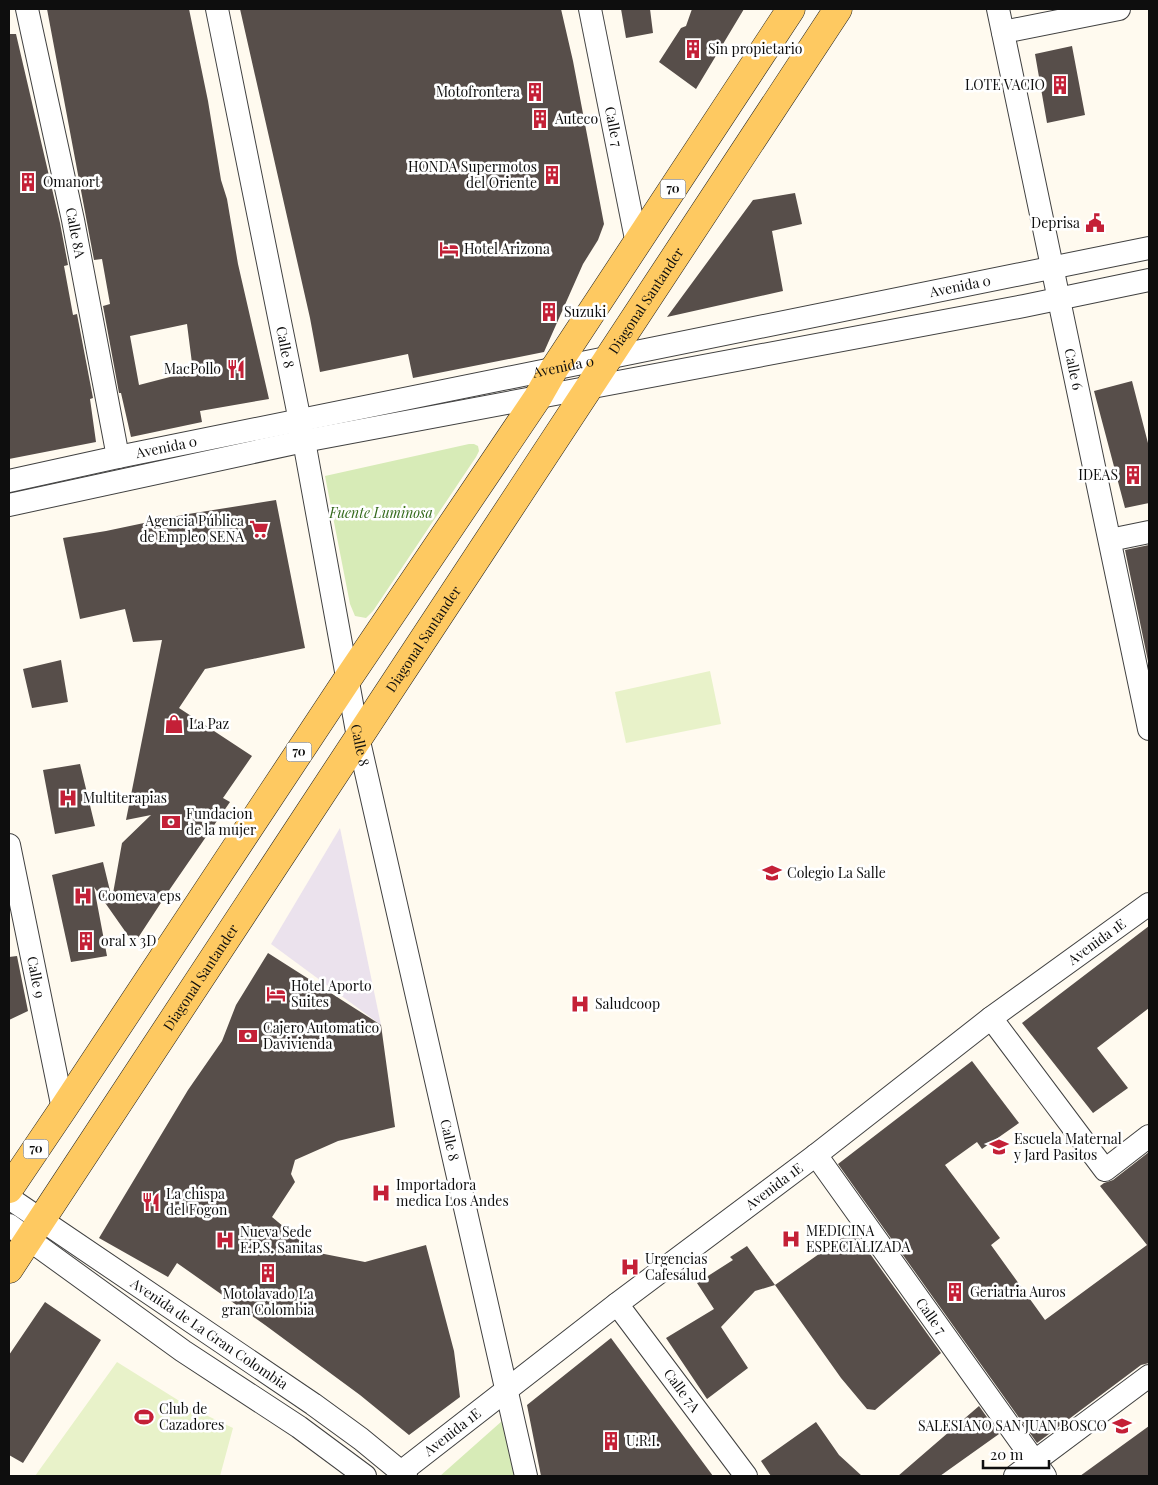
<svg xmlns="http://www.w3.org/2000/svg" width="1158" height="1485" font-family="'Playfair Display',serif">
  <rect width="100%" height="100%" fill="#fffaef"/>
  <path fill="#ebe2ed" d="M340,828l41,197 -110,-81z"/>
  <path fill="#d7ebb7" d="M469,444h5l4,2 1,5 -3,6 -103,154 -7,7 -11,-2 -5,-12 -25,-128z
    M502,1421l12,55h-74z"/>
  <path fill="#e8f2c9" d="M710,671l11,53 -95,19 -11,-51z
    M117,1362l72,45 44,21 -13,48h-185z"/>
  <path fill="#574e4a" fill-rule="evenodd" d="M47,9h142l19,92 13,79 6,19 11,65 31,135 -69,12 2,11 -71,15 -10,-44h-2l-16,-87 7,-2 -8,-45 -8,1zM187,324l6,47 -54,14 -9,-49z
    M240,9h321l12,52 31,163 -6,16 -15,24 -39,88 -131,26 -5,-24 -88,18 -10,-54z
    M621,9h29l3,24 -27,5z
    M692,9h52l-48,80 -37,-27 22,-34 5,-2z
    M9,34h7l44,189 8,42 -4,1 9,49 4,-1 16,84 -3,1 6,43 -87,17z
    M1072,46l13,69 -38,8 -12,-69z
    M795,193l7,31 -30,7 11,60 -116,26 86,-117z
    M1132,381l17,66v56l-24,5 -31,-117z
    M276,500l29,148 -100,21 -26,39 73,48 -29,42 7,4 -60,87 -36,55 -40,-57 13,69 -36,6 -19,-87 51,-13 9,37 10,-56 29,-28 -25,5 36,-180 -29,2 -8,-33 -45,10 -17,-81 43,-7 76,-16z
    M1149,545v121l-24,-116z
    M61,660l7,42 -36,6 -9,-39z
    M80,764l15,62 -40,8 -12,-64z
    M1149,926v82l-52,40 31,40 -35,25 -71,-90z
    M268,953l113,72 14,102 -57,14 -43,19 -4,14 4,8 -23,35 42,35 51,10 61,-17 28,106 6,46 -51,38 -49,-40 -95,-70 -88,-62 -9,14 -69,-39 89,-148 34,-49 14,-36z
    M17,956l11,55 -19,9v-63z
    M972,1061l47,62 -37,26 -5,-7 -32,23 55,73 -9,7 54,75 102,-75 -47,-59 4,-3 9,-3 36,-28v211l-8,2 -104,78 -199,-279z
    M853,1230l88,123 -66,57 -8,-1 -26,-31 -66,-93z
    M747,1246l28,39 -20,6 -34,36 27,41 -41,31 -41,-61 48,-29 -17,-26 36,-23 -3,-3z
    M45,1302l56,38 -78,123 -14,-8v-100z
    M611,1338l102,138h-172l-14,-71z
    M979,1406l20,28 -59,42h-42z
    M816,1422l23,33 23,21h-91l-10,-15z
    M1149,1426v50h-69z"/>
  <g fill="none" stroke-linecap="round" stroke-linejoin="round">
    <g stroke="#414141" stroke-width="24">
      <g id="minor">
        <path id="s1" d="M27,9l46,211 45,237"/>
        <path id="s2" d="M217,9l87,432 54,296 168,739"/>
        <path id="s3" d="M590,9l47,235"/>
        <path id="s4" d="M998,9l151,720"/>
        <path d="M1003,32l116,-23"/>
        <path id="s5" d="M9,481l109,-24 1031,-209"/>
        <path d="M9,505l295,-64 720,-135 125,-26"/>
        <path d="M1110,540l39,-8"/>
        <path id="s6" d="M9,845l54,264"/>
        <path d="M991,1018l114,152 44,-34"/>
        <path id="s7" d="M816,1155l229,321"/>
        <path id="s8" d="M9,1198l304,206 48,35 45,37"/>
        <path d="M9,1225l174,126 116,76 66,49"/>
        <path id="s9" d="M617,1304l129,172"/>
        <path id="s10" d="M401,1472l216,-168 199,-149 175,-137 158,-114"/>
        <path d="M1015,1476l134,-100"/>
      </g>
    </g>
    <g stroke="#1f1f1f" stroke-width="29">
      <g id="major">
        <path d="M9,1189l54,-80 284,-429 191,-283 16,-28 237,-360"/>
        <path id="s11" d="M9,1269l829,-1260"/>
      </g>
    </g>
    <use href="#minor" stroke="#fff" stroke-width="22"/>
    <use href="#major" stroke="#fec961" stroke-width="28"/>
  </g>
  <defs>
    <g id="building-bare" transform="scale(1.5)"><path d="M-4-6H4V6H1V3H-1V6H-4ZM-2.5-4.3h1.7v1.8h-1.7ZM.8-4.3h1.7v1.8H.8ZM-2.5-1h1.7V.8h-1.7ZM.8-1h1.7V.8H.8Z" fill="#c42037" stroke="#fff" stroke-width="2.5" paint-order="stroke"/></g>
    <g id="civic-bare" transform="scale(1.5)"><path d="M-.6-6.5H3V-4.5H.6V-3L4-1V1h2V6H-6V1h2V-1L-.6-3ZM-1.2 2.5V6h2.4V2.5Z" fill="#c42037" stroke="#fff" stroke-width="2.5" paint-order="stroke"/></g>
    <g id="hotel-bare" transform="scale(1.5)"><path d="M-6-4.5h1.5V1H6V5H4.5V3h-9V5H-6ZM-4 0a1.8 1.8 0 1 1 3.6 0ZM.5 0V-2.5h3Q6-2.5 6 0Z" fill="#c42037" stroke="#fff" stroke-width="2.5" paint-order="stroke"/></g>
    <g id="restaurant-bare" transform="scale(1.5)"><path d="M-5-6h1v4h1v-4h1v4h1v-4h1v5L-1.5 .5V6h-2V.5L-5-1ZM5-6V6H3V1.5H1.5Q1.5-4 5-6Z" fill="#c42037" stroke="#fff" stroke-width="2.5" paint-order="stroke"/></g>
    <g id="supermarket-bare" transform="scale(1.5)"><path d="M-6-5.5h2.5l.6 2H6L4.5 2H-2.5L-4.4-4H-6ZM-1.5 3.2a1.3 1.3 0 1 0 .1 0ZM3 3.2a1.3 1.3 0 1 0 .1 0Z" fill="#c42037" stroke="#fff" stroke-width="2.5" paint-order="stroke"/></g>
    <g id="shop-bare" transform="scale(1.5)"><path d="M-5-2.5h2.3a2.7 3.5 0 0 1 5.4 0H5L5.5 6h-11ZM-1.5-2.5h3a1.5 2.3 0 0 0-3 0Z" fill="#c42037" stroke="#fff" stroke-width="2.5" paint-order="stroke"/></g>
    <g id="hospital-bare" transform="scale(1.5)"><path d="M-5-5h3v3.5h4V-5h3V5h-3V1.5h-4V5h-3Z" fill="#c42037" stroke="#fff" stroke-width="2.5" paint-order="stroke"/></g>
    <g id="bank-bare" transform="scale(1.5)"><path d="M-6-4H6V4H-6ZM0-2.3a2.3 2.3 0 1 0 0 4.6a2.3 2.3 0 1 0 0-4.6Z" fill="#c42037" stroke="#fff" stroke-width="2.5" paint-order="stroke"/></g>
    <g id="school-bare" transform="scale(1.5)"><path d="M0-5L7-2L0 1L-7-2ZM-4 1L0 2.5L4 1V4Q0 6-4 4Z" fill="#c42037" stroke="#fff" stroke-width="2.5" paint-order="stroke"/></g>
    <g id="stadium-bare" transform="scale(1.5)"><path d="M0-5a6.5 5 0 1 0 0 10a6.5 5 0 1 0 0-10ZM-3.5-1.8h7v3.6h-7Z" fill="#c42037" stroke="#fff" stroke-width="2.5" paint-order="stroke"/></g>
    <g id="university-bare" transform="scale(1.5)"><path d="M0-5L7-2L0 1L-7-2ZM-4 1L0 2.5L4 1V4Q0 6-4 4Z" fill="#c42037" stroke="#fff" stroke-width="2.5" paint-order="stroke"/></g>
  </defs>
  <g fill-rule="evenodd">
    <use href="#building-bare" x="693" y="49"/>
    <use href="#building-bare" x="1060" y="85"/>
    <use href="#building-bare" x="535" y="92"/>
    <use href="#building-bare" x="540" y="119"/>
    <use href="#building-bare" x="552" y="175"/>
    <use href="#building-bare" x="28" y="182"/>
    <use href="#civic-bare" x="1095" y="223"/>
    <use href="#hotel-bare" x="449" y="249"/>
    <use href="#building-bare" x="549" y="312"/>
    <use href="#restaurant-bare" x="236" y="369"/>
    <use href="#building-bare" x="1133" y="475"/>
    <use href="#supermarket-bare" x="259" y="529"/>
    <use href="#shop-bare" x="174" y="724"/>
    <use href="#hospital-bare" x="68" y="798"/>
    <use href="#bank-bare" x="171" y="822"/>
    <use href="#school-bare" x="772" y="873"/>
    <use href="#hospital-bare" x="83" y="896"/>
    <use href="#building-bare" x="86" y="941"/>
    <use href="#hotel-bare" x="276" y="994"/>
    <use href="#hospital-bare" x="580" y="1004"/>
    <use href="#bank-bare" x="248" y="1036"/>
    <use href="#school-bare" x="999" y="1147"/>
    <use href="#hospital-bare" x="381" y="1193"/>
    <use href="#restaurant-bare" x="151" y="1202"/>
    <use href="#hospital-bare" x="791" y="1239"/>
    <use href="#hospital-bare" x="225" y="1240"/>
    <use href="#hospital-bare" x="630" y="1267"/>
    <use href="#building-bare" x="268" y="1273"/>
    <use href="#building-bare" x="955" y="1292"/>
    <use href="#stadium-bare" x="144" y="1417"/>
    <use href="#university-bare" x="1122" y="1426"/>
    <use href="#building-bare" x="611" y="1441"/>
  </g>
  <g text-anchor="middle" stroke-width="5" stroke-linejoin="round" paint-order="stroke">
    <g fill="#fff" stroke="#565656" stroke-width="1">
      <rect x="660.5" y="179.5" width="25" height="19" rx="4"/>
      <rect x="286.5" y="742.5" width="25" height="19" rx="4"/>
      <rect x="23.5" y="1139.5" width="25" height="19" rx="4"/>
    </g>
    <g font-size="12" font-weight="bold" fill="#0e0e0e">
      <text x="673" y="193">70</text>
      <text x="299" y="756">70</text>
      <text x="36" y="1153">70</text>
    </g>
    <g font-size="14" fill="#0e0e0e" stroke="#fff" text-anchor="start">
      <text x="708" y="54">Sin propietario</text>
      <text x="1045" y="90" text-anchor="end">LOTE VACIO</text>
      <text x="520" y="97" text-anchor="end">Motofrontera</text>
      <text x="555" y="124">Auteco</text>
      <text x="537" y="172" text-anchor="end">HONDA Supermotos<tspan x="537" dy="16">del Oriente</tspan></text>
      <text x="43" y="187">Omanort</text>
      <text x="1080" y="228" text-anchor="end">Deprisa</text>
      <text x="464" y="254">Hotel Arizona</text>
      <text x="564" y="317">Suzuki</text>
      <text x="221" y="374" text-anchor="end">MacPollo</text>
      <text x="1118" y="480" text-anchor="end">IDEAS</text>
      <text x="244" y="526" text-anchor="end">Agencia Pública<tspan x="244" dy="16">de Empleo SENA</tspan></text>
      <text x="189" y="729">La Paz</text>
      <text x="83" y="803">Multiterapias</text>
      <text x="186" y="819">Fundacion<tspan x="186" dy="16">de la mujer</tspan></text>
      <text x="787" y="878">Colegio La Salle</text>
      <text x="98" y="901">Coomeva eps</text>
      <text x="101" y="946">oral x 3D</text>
      <text x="291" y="991">Hotel Aporto<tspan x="291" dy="16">Suites</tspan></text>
      <text x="595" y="1009">Saludcoop</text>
      <text x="263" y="1033">Cajero Automatico<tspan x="263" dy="16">Davivienda</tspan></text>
      <text x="1014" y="1144">Escuela Maternal<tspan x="1014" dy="16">y Jard Pasitos</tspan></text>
      <text x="396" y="1190">Importadora<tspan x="396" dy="16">medica Los Andes</tspan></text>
      <text x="166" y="1199">La chispa<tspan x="166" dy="16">del Fogon</tspan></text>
      <text x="806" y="1236">MEDICINA<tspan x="806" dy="16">ESPECIALIZADA</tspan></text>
      <text x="240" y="1237">Nueva Sede<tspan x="240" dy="16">E.P.S. Sanitas</tspan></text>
      <text x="645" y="1264">Urgencias<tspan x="645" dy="16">Cafesalud</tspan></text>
      <text x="970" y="1297">Geriatria Auros</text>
      <text x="268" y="1299" text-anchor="middle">Motolavado La<tspan x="268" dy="16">gran Colombia</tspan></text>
      <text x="159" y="1414">Club de<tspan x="159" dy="16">Cazadores</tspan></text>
      <text x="1107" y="1431" text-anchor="end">SALESIANO SAN JUAN BOSCO</text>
      <text x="626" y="1446">U.R.I.</text>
    </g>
    <g font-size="14" fill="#0e0e0e" stroke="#fff">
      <text dy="5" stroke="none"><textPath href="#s3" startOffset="120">Calle 7</textPath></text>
      <text dy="5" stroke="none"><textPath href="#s1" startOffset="229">Calle 8A</textPath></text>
      <text dy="5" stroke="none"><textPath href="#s5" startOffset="971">Avenida 0</textPath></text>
      <text dy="5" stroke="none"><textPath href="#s11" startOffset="1159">Diagonal Santander</textPath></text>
      <text dy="5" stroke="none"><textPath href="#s2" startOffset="345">Calle 8</textPath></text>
      <text dy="5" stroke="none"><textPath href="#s5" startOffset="566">Avenida 0</textPath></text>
      <text dy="5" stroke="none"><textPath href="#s4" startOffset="368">Calle 6</textPath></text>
      <text dy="5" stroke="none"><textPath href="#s5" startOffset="161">Avenida 0</textPath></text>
      <text dy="5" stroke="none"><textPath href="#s11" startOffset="754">Diagonal Santander</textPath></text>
      <text dy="5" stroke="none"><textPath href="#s2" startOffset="750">Calle 8</textPath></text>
      <text dy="5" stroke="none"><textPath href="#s10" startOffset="875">Avenida 1E</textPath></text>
      <text dy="5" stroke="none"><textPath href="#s6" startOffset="135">Calle 9</textPath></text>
      <text dy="5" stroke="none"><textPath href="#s11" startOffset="349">Diagonal Santander</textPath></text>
      <text dy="5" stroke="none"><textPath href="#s2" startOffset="1155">Calle 8</textPath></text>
      <text dy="5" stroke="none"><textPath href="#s10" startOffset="470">Avenida 1E</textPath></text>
      <text dy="5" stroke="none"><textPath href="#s7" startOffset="198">Calle 7</textPath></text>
      <text dy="5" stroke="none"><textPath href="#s8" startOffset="242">Avenida de La Gran Colombia</textPath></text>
      <text dy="5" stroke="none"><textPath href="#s9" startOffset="108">Calle 7A</textPath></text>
      <text dy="5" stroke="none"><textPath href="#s10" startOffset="65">Avenida 1E</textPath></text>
    </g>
    <g font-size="14" font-style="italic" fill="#33691b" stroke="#fff">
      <text x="381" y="518">Fuente Luminosa</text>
    </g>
  </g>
  <rect width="1158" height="1485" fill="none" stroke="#0e0e0e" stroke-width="20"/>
  <path d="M983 1460v8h66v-8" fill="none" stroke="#0e0e0e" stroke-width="2.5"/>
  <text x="990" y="1460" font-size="15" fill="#0e0e0e" stroke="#ffffff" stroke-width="4" paint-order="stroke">20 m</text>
</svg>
